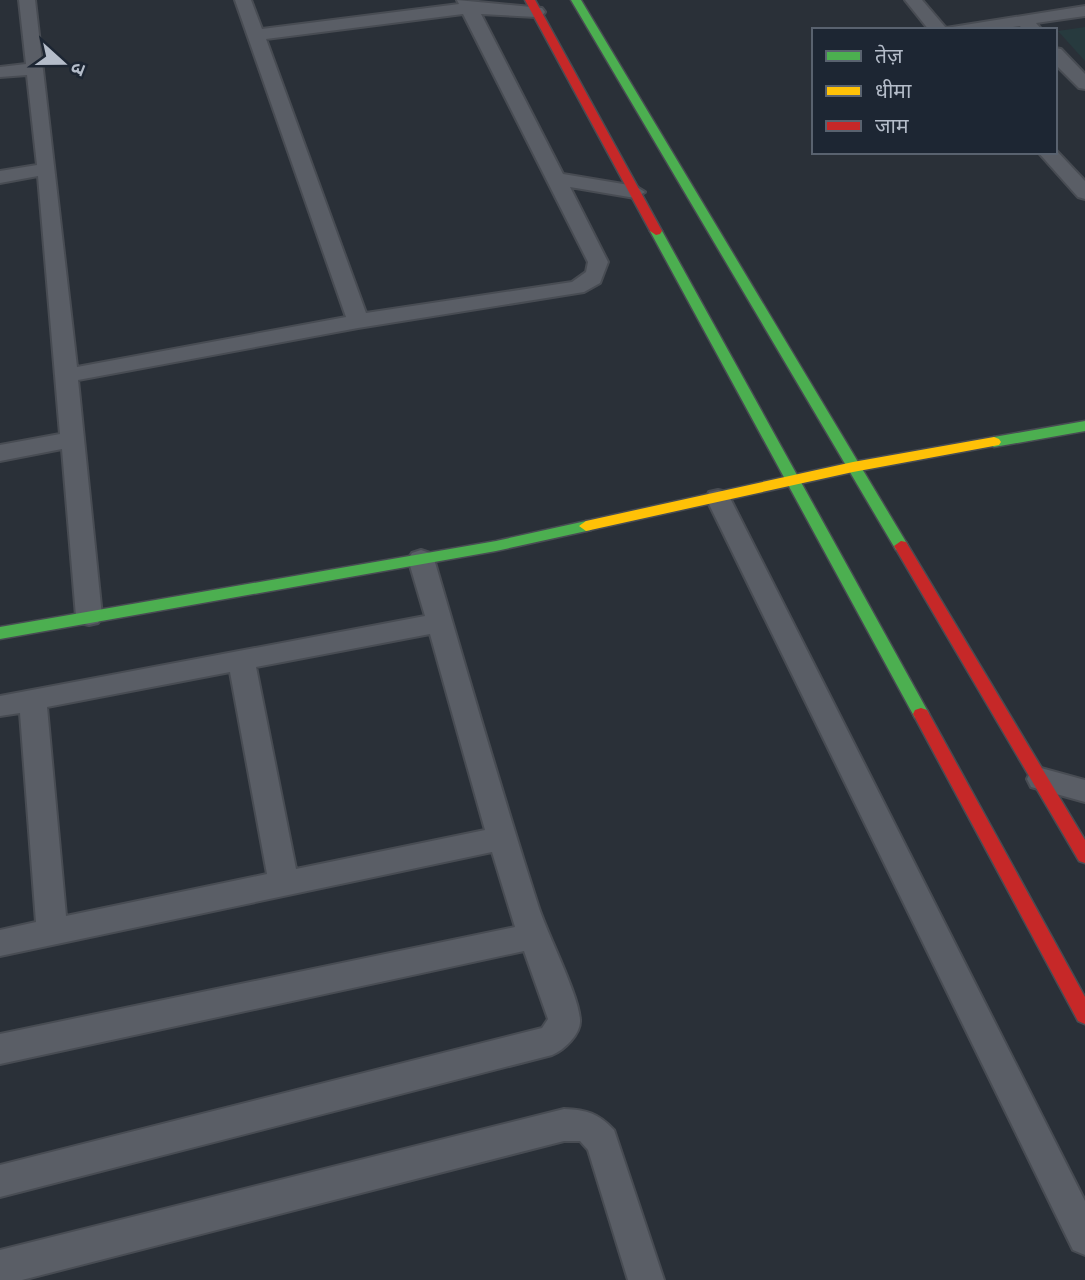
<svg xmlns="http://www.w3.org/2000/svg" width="1085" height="1280" font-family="'Noto Sans','Noto Sans Devanagari',sans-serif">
  <rect width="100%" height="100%" fill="#2a3038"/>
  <path fill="#273a3e" d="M1085,27v34l-27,-30z"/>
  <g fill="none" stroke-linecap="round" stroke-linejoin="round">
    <g stroke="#484c53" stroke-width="4">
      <path id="street" d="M19,0h16l42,367 269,-50 -111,-317h16l11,29 197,-25 -2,-4 85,8 3,4 -3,4 -6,1 -55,-3 82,160 72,12 10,6 -10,6 -65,-11 38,75 -8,21 -16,9 -226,36 -280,52 24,236 -4,7 -9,2 -9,-2 -4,-7 -14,-167 -62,12v-16l60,-11 -22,-258 -38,7v-12l37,-6 -10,-90 -27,2v-10l26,-3zM463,14l125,248 -2,10 -14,10 -206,31 -100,-274z
        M905,0h17l24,28 139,-22v10l-49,7 6,7h-19l-3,-4 -28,4h-63z
        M1055,48l6,1 24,25v15l-6,-1 -24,-24z
        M1055,149l30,32v18l-7,-2 -40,-45h17z
        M718,490l9,2 3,6 355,703v54l-12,-5 -367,-752 3,-6z
        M421,550l9,3 4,6c34,116 67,231 104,346 9,29 41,90 42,115 1,14 -16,30 -28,35l-552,142v-32l542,-137 6,-9 -24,-68 -524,113v-30l515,-107 -23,-75 -492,104v-26l36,-8 -16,-209 -20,3v-20l425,-80 -17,-57 4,-6zM430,634l55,196 -189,39 -40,-202zM230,672l37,202 -201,42 -19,-209z
        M1041,768l44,12v22l-54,-15 -4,-8 4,-8z
        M564,1109c23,1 34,4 50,21l50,150h-36l-40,-130 -8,-9h-16l-542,139h-22v-30z"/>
    </g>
    <g stroke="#484c53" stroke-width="3">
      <path id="fast" d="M571,0h10l325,542 2,4 -2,4h-10z
        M656,227l6,4 265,479 2,4 -2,4h-12l-265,-487z
        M1085,421v10l-91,16 -7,-5 7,-5z
        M586,521l7,5 -2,4 -95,21 -496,88v-12l496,-86z"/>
    </g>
    <g stroke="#484c53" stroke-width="3">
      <path id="slow" d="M994,437l5,2 2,3 -2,3 -146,27 -267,59 -7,-5 7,-5 267,-59z"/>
    </g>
    <g stroke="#484c53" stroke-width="3">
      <path id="jam" d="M525,0h10l127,231 -2,3 -4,1 -6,-4z
        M901,541l5,1 179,298v23l-6,-2 -185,-315z
        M921,708l6,2 158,287v27l-7,-3 -165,-307 2,-4z"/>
    </g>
    <use href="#street" fill="#5a5e66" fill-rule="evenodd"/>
    <use href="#fast" fill="#4caf50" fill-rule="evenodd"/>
    <use href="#slow" fill="#ffc107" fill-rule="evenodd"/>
    <use href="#jam" fill="#c62828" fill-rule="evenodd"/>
  </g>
  <rect x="812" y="28" width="245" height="126" fill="#1d2633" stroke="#59626f" stroke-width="2"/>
  <rect x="826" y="51" width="35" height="10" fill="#4caf50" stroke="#59626f" stroke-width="2"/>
  <text x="875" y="63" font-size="21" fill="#b4bcc9">तेज़</text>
  <rect x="826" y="86" width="35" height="10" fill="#ffc107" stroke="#59626f" stroke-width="2"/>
  <text x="875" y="98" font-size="21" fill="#b4bcc9">धीमा</text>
  <rect x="826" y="121" width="35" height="10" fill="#c62828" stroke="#59626f" stroke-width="2"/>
  <text x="875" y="133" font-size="21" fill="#b4bcc9">जाम</text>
  <g transform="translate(63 63) rotate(111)" stroke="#1d2633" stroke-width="5" paint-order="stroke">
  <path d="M0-5L12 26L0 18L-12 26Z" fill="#b4bcc9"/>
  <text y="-10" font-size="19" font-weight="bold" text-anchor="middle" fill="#b4bcc9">उ</text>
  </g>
</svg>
